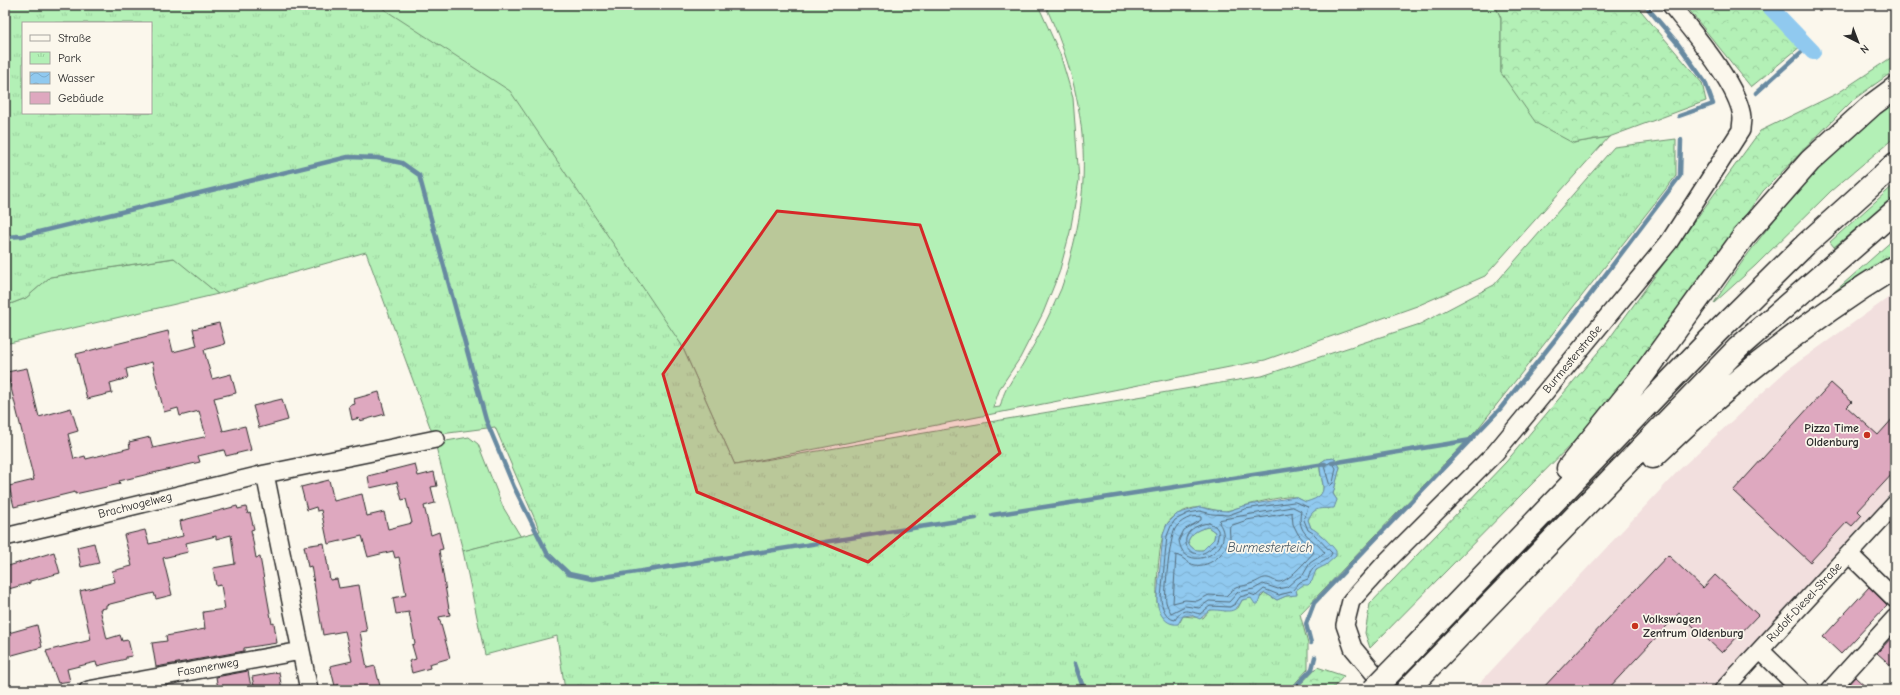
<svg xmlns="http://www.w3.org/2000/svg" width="1900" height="695" font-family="'Comic Neue',sans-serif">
  <defs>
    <pattern id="forest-crowns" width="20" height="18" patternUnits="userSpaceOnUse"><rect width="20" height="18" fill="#b3f0b6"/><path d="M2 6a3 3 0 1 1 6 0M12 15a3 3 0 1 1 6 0" fill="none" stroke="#9ace9d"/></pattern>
    <pattern id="park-tufts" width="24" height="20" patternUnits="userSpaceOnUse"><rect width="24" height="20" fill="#b3f0b6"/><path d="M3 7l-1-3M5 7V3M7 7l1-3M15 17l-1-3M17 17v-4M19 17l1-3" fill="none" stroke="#9ace9d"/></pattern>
    <pattern id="water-waves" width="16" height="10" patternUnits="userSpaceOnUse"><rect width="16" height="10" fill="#90c9ef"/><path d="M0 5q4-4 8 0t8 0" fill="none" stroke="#7cadcd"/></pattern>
  </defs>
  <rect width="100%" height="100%" fill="#fbf7ec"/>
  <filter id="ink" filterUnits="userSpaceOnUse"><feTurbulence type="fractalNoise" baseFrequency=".025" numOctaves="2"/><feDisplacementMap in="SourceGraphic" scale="8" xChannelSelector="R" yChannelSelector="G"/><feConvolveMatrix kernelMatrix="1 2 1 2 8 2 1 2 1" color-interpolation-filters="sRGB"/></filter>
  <g filter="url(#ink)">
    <path fill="#f2dfde" d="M1895,293v196l-185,201h-237l207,-221 107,-99z"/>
    <path fill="#b3f0b6" stroke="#6f8e70" d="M357,5h681l22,49 13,44 6,82 -9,52 -11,41 -16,40 -23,45 -20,30 -7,20 7,-1c2,-7 4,-16 9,-22 4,-8 11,-15 15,-23 14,-23 26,-48 37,-73 4,-11 7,-23 10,-35 24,-87 12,-168 -26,-249h450l6,13v55l72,70 36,-6 -124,139 -68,30 -152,54 -530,105 -54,-121 -299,-336z
      M1895,101v36l-64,54 -76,75 -41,37c50,-76 108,-147 181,-202z
      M1895,184v13l-61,50 -4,-5z
      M175,258l43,36 -213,50v-38l21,-8 24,-21z
      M469,437l9,7 25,63 18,30 -58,14 -28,-108z
      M1208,527l7,5 -1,7 -11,11c-8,1 -13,-2 -15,-9 4,-9 11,-12 20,-14z"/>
    <path fill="url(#forest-crowns)" stroke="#6f8e70" d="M1495,5h141l66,78 4,18 -97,36 -36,6 -37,-20 -35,-50v-55z
      M1685,5h77l39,41 -50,41z
      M1895,55v15l-42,30 -90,91 -163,224 -230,233 -5,-15 5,-29 136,-142 103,-123 151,-208 78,-38z
      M1895,238v21l-71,42z
      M1317,667l27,9 -13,14h-36z"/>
    <path fill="url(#park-tufts)" stroke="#6f8e70" fill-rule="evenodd" d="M5,5h352l25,3 128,83 171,253 54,121 527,-89 158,-52 74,-39 120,-138 62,-8v37l-200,255 -176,183 8,30v25l-19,21h-339l-1,-6 -21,6h-363l-8,-54 -72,19 -22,-104 77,-20 -45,-104 -62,8 -67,-183 -148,42 -44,-36 -124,19 -24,21 -21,8zM23,23h128v90h-128zM1335,458l5,9 -7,27 4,6 -8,9c-11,-3 -17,1 -21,11l3,8c7,3 9,9 16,13l-5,24 -26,25 1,4 -11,2 -9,4 -12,-7 -5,5 -6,2 -3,-2 -9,2 -4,8 -13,3 -6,-2 -9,1 -7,8 -20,-2 -3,6 -23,-19c-1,-17 2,-65 10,-79 6,-9 17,-14 27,-16 12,-3 24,6 36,2 13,-4 53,-15 65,-13 4,1 8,4 11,6 29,-10 12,-20 14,-40l6,-4z"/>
    <path fill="url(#water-waves)" stroke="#688aa1" fill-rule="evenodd" d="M1335,458l5,9 -7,27 4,6 -3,8c-13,1 -20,-2 -26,12l3,8c6,2 21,17 25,23v5l-10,9 -10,5 -4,11 -4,4h-5l-7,5 1,5 -11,1 -9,4 -12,-7 -4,2 -3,9h-3l-4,-6 -9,2c-8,17 -17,9 -32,10l-10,9 -9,-4 -8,1 -5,8c-14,2 -21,-14 -21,-26l6,-63 4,-11 10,-10 23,-7 12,3 16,1 15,-5 52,-9 11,5c28,-8 13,-19 14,-39l6,-4zM1208,527l7,5 -1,7 -11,11c-8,1 -13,-2 -15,-9 4,-9 11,-12 20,-14z"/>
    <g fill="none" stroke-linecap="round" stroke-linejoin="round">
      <path stroke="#536a79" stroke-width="1" d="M1332,462l4,6 -3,15 -3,3 -6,-20z
        M1295,502l13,5 -4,13 4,10 5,3 19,20c-5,12 -19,7 -24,26l-8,3 -9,10 -12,3 -15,-6 -8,7 -6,-2 -10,3 -5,7 -5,3 -20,-1 -10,8c-13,-3 -17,-7 -25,6 -9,-1 -14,-14 -14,-22l6,-62 4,-10 4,-6 14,-7 11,-2 12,3 16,1 17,-6z
        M1293,507l8,4c-5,24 12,26 24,42l-15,10 -7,12 -6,3 -10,9 -9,2 -15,-5 -9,5 -16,3 -9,10 -20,-1 -10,7 -14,-2 -14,7c-2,-4 -4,-7 -5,-11 -2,-11 4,-64 9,-73 4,-8 18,-15 26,-12v3l-17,10 -5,10c4,37 60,11 40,-17l1,-3z
        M1292,513l1,11 5,10 16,18c-7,8 -23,26 -31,29 -6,3 -10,-2 -15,-3 -6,-1 -9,3 -15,5 -13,5 -16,1 -27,13l-17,-1 -12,6 -12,-1 -12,3 3,-48c6,1 12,9 19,10 15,3 32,-13 35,-27 0,-4 -1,-8 0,-12l17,-6z
        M1209,523l6,3 3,4c1,7 -1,12 -6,17 -23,23 -44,-19 -3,-24z"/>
      <path stroke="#688aa1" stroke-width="4.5" d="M1645,5l33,39 27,38 8,22 -34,12
        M1756,93l51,-46
        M5,237l17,-1 326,-79 29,1 25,5 17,12 67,245 28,67 33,66 22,21 23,5 384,-61
        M1332,463l139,-23
        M992,515l333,-51
        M1311,643l-5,-19 8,-21 186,-194 77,-97 103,-136 1,-36
        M1075,664l9,26
        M1292,690l20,-21 3,-12"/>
      <path stroke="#90c9ef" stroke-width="16" d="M1768,5l45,47"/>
    </g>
    <path fill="#dea8bf" stroke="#2b2b2b" d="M219,323l6,21 -21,6 8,29 19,-5 5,19 -22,5 9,33 22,-5 6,24 -25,6 -2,-6 -26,6 2,6 -81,19 1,3 -45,10v-2l-61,15 -5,-21 25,-6 -27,-108 20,-4 12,49 32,-9 7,23 -10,3 6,25 11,-3 1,3 44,-11 -1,-6 21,-5 3,11 51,-11 2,-1 -7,-25 -19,5 -2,-8 -14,4 -12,-50 -26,7 2,9 -18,5 2,10 -25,6 -11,-45 92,-23 5,21 24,-6 -4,-17z
      M1831,383l21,19 -5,5 31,28 17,-19v55l-37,40 4,4 -10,11 -5,-4 -37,40 -77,-71z
      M379,392l6,22 -25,7 -1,-3 -7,2 -3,-14 6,-2 -1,-5z
      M282,399l6,21 -29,8 -6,-22z
      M415,464l3,12 16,-4 3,14 -6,1 4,16 -11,3 7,29 8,-3 4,17 -4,1 11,65 -11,2 11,41 -21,6 1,4 -18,5 -3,-12 7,-2 -4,-14 3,-1 -6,-32 -13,2 -3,-16 13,-3 -7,-38 -4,1 -2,-7 -25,6 -6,-21 -34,8 -7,-34 -4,1 -1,-4 -9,3 -6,-23 28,-7 5,21 28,-7 5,22 17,-4 4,17 24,-6 -6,-24 -4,1 -5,-18 -27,6 -2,-12z
      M237,506l1,3 8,-2 2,7 2,-1 4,16 -3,1 5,28 4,-1 12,67 2,-1 3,20 -33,5v3l-88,16 -4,-24 15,-2 -1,-5 39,-7 -2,-17 22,-3 -4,-24 -5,1 -3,-18 22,-4 -4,-29 -15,4v-3l-30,7 2,9 -25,6 9,37 -16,4 -2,-6 -48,12v3l-6,1 7,30 13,-4 2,6 6,-1 4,16 -6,1v2l-29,7 -1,-4 -29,7 3,12 -12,2 -12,-32 45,-11 -11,-49 35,-9 -3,-11 20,-5 -8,-31 21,-5 4,14 34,-8 -3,-15z
      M94,543l5,20 -18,4 -4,-20z
      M324,543l6,37 7,-1 2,9 20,-3 8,46 -7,1 7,36 8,-2 6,24h-40l-1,-6 -5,2 -5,-20 22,-5 -7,-30 -22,4 -12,-69 -3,1 -4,-21z
      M54,552l6,21 -30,8v2l-25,7v-23z
      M1668,555l35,33 12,-13 43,40 -36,38 -43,-40 -72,77h-66z
      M1869,587l18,18 -46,49 -18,-17z
      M37,625l5,22 -37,10v-23z
      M1895,634v35l-18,-16z
      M248,671l3,16 -18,3 -1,-3 -14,2 -2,-12z
      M279,672l3,18h-27l-3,-13z
      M1855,677l14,13h-26z"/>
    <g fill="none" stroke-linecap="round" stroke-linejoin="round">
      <g stroke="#2b2b2b" stroke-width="20">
        <path id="minor" d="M265,474l44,216
          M5,537l260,-63 171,-35
          M1849,554l46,45
          M1760,650l41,40
          M88,690l213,-39
          M1388,690l-35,-42 -8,-23 6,-24 37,-41 107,-107 174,-211 72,-112c0,-4 1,-8 1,-12 -2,-31 -51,-88 -71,-113
          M1723,690l172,-186
          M1830,690l65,-72"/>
      </g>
      <g stroke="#2b2b2b" stroke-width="25">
        <path id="motorway" d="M1653,457c74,-72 154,-136 242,-190
          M1568,468l76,-94 100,-138 66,-75 62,-56 23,-17
          M1413,649l304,-317 88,-87 90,-81
          M1407,690l331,-342 157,-137"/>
      </g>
      <use href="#minor" stroke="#fbf7ec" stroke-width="17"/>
      <use href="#motorway" stroke="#fbf7ec" stroke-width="22"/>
      <g stroke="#2b2b2b" stroke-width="25" stroke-linecap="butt">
        <path id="motorway-bridge" d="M1373,690l40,-41"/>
      </g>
      <use href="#motorway-bridge" stroke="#fbf7ec" stroke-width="22"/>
    </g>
  </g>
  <path fill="#d62828" fill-opacity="0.2" stroke="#d62828" stroke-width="3" stroke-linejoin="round" d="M777,211l143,14 80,228 -132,109 -171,-70 -34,-118z"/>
  <g fill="#c8321e" stroke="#fbf7ec" stroke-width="1.5">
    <circle cx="1867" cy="435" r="4"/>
    <circle cx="1635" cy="626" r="4"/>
  </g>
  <g text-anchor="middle" stroke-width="3.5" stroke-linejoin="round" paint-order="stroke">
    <g font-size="12" fill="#2b2b2b" stroke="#fbf7ec">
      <text transform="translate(1572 359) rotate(-50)" y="4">Burmesterstraße</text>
      <text transform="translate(135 505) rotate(-14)" y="4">Brachvogelweg</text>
      <text transform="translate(1804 602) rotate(-47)" y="4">Rudolf-Diesel-Straße</text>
      <text transform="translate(208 667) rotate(-10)" y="4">Fasanenweg</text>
    </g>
    <g font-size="12" font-weight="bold" fill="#2b2b2b" stroke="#fbf7ec" text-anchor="end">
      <text x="1859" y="432">Pizza Time<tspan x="1859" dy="14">Oldenburg</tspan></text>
      <text x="1643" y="623" text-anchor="start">Volkswagen<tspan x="1643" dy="14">Zentrum Oldenburg</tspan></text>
    </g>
    <g font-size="13" font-style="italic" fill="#495a66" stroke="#fbf7ec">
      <text x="1270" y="552">Burmesterteich</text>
    </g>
  </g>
  <rect width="1900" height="695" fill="none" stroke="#fbf7ec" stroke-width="20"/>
  <rect x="10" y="10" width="1880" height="675" fill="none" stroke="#2b2b2b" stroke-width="1.5" filter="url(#ink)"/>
  <rect x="22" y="22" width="130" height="92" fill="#fbf7ec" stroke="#a8a59f"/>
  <rect x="30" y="35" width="20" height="6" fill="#fbf7ec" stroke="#a8a59f"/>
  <text x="58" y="42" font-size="12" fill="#2b2b2b">Straße</text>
  <rect x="30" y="52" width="20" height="12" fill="url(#park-tufts)" stroke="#a8a59f"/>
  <text x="58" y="62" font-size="12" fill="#2b2b2b">Park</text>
  <rect x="30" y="72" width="20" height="12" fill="url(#water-waves)" stroke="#a8a59f"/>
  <text x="58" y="82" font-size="12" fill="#2b2b2b">Wasser</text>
  <rect x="30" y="92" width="20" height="12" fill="#dea8bf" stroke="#a8a59f"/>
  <text x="58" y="102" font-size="12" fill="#2b2b2b">Gebäude</text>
  <g transform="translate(1858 42) rotate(138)" stroke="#fbf7ec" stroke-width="3" paint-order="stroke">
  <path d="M0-3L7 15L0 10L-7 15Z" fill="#2b2b2b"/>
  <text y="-6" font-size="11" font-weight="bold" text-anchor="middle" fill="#2b2b2b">N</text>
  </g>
</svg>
